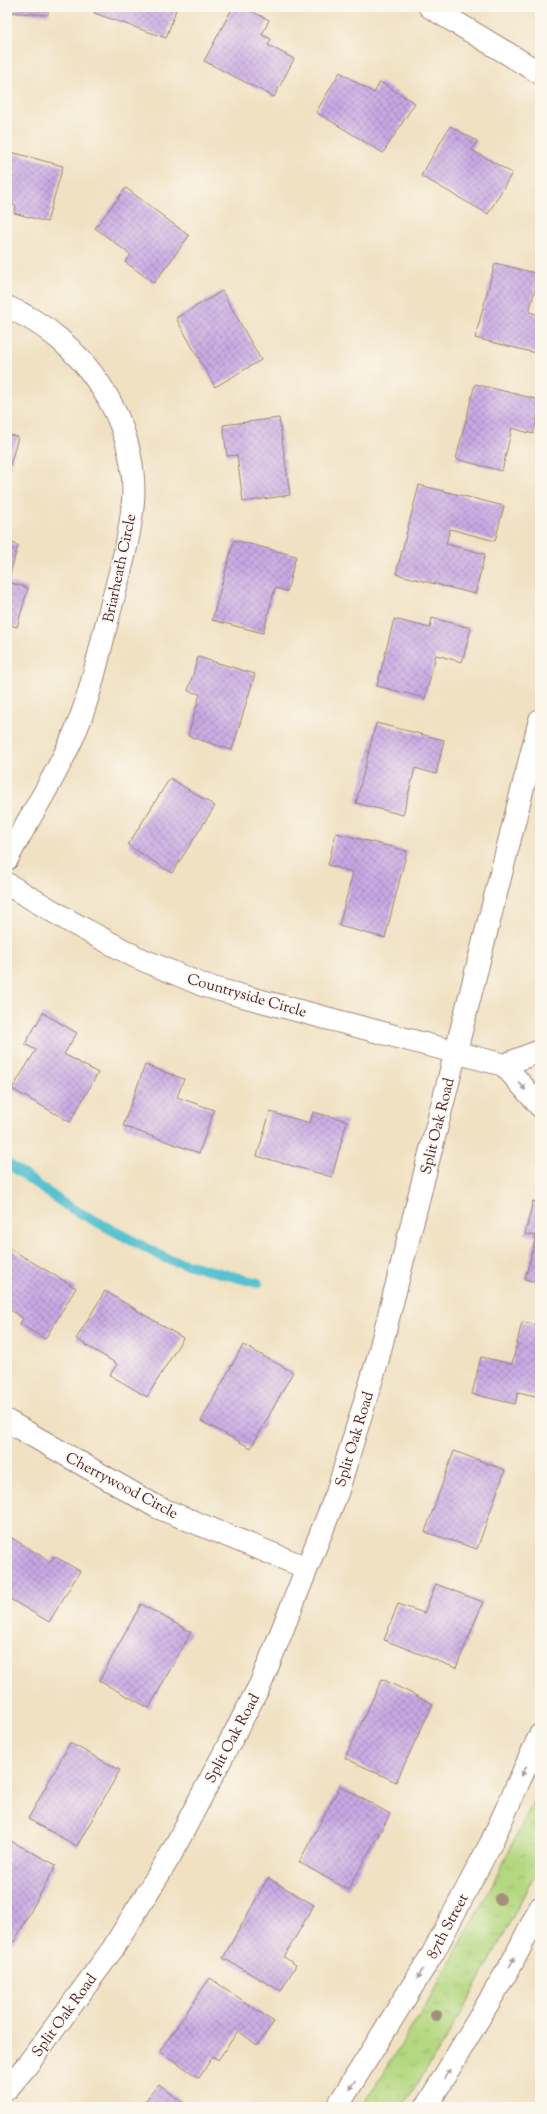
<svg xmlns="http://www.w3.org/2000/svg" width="547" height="2114" font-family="'Sorts Mill Goudy',serif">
  <defs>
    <pattern id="grass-tufts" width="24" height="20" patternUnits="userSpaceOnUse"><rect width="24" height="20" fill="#b4d880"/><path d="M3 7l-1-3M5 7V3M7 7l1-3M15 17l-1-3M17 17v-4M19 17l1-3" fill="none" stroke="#9cb96f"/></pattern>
    <pattern id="building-cross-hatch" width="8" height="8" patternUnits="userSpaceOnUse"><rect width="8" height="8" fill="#c8a8e4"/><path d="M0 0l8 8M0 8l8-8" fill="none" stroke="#a488b9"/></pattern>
  </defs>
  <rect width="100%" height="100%" fill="#fbf7ec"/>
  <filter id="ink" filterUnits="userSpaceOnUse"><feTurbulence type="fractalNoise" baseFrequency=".025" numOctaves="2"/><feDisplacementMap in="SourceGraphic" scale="8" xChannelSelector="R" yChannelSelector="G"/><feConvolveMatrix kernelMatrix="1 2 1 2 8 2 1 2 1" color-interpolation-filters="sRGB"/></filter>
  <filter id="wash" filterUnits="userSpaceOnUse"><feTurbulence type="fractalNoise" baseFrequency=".012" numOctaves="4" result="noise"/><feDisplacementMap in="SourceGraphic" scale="16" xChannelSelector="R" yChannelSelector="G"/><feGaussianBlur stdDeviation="0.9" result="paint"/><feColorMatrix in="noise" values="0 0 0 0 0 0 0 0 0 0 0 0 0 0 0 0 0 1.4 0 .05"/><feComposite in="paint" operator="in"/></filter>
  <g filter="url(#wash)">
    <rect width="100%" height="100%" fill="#f0e1c2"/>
    <path fill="url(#grass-tufts)" stroke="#7f7c56" d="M540,1786v78l-52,101 -44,77 -42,65h-41c68,-102 128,-209 179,-321z"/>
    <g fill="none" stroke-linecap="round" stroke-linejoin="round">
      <path stroke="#56c1d0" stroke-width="10" d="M7,1163l60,43 100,53 91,24"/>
    </g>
    <g id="blocks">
      <path fill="url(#building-cross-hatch)" d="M7,7h41v8l-41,-3z
        M96,7h81l-11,31 -72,-25z
        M233,7h10l26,13 -7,15 9,4 -3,6 26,14 -20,38 -70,-36z
        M340,72l34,21 6,-11 35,21 -32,50 -67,-41z
        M450,126l27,15 -5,9 40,23 -24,41 -67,-38z
        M7,151l56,15 -16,56 -33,-9 2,-7 -9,-3z
        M126,188l63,48 -35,47 -29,-21 6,-7 -36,-27z
        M495,263l44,11 -10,38 11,3v39l-65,-16z
        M222,291l39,69 -46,27 -39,-69z
        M475,384l65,16v9l-7,25 -21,-6 -10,43 -46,-12z
        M279,418l11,77 -47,7 -6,-47 -10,1 -4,-31z
        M7,434l11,3 -8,29 -3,-1z
        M419,485l85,21 -9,35 -45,-12 -4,15 39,10 -10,40 -79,-20z
        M234,540l62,16 -9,35 -12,-3 -12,45 -51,-13z
        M7,542l11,3 -10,37 20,6 -11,39 -10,-3z
        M432,618l39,10 -9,34 -26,-7 -11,43 -48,-12 17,-67 36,9z
        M198,657l57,17 -23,76 -44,-14 12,-42 -12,-3z
        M376,723l68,17 -8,34 -21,-6 -12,47 -47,-12z
        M170,778l45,28 -43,67 -44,-28z
        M336,833l71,18 -22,87 -46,-12 14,-54 -25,-7z
        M43,1013l34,20 -13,21 34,19 -28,49 -58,-33 24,-39 -11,-6z
        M145,1065l39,14 -7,18 37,13 -15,43 -76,-27z
        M270,1112l40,11 3,-11 34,9 -15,56 -75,-21z
        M533,1201l7,2v80l-15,-4 11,-43 -11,-2z
        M7,1247l69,41 -31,51 -25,-15 3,-6 -16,-10z
        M105,1291l78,47 -36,59 -37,-22 7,-11 -41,-25z
        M522,1322l18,4v71l-22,-5 -3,12 -43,-10 9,-37 31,7z
        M243,1345l50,27 -42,76 -50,-27z
        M454,1451l51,19 -28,79 -52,-17z
        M7,1535l44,27 3,-6 26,15 -31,51 -42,-25z
        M436,1584l47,18 -27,66 -72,-28 14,-36 26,9z
        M141,1604l50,28 -42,76 -50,-27z
        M382,1679l51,25 -37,78 -51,-24z
        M70,1743l50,27 -43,76 -49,-27z
        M340,1786l50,28 -42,76 -49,-28z
        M7,1839l49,26 -42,77 -7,-4z
        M268,1878l46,27 -30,52 12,8 -15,26 -58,-33z
        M210,1978l64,44 -17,23 -19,-14 -20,29 -5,-4 -14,22 -39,-27z
        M159,2084l29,23h-48z"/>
    </g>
  </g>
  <g filter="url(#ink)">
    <use href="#blocks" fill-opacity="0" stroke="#9d8076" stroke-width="1"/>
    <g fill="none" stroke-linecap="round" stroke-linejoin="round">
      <g stroke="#9d8076" stroke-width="24">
        <path id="minor" d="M430,7l110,66
          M7,307c74,30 132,113 126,194 -3,41 -16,81 -26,121 -10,39 -18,80 -35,117 -18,41 -44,80 -65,120
          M7,884l64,38 65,35 69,29 299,79 36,41
          M504,1065l36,-14
          M7,1421l150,86 150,61
          M7,2089l21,-25 84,-114 58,-94 91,-173 76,-190 40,-131 163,-642"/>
      </g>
      <g stroke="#9d8076" stroke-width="24">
        <path id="tertiary" d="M337,2107l96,-154 58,-110 49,-108
          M426,2107l86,-144 28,-55"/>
      </g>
      <use href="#minor" stroke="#fff" stroke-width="22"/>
      <use href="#tertiary" stroke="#fff" stroke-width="22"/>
    </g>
    <g fill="#a3907a">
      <circle cx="500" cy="1899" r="6"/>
      <circle cx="436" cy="2015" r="6"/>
    </g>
    <defs><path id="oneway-solid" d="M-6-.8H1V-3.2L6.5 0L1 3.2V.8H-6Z"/></defs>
    <g fill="#ae9aa0">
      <use href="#oneway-solid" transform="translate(522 1086) rotate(49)"/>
      <use href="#oneway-solid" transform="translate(524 1771) rotate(115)"/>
      <use href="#oneway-solid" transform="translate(512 1962) rotate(-61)"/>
      <use href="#oneway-solid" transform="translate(420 1974) rotate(121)"/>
      <use href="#oneway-solid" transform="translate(447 2074) rotate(-58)"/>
      <use href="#oneway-solid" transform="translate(352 2085) rotate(124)"/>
    </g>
  </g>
  <g text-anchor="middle" stroke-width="3" stroke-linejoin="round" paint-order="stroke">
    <g font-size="15" fill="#4a1f2b" stroke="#fbf7ec">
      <text transform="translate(119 568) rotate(-78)" y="5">Briarheath Circle</text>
      <text transform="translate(247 995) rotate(16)" y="5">Countryside Circle</text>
      <text transform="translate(437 1126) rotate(-76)" y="5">Split Oak Road</text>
      <text transform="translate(354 1439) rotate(-73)" y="5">Split Oak Road</text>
      <text transform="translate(122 1485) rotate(28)" y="5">Cherrywood Circle</text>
      <text transform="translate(232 1738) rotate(-62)" y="5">Split Oak Road</text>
      <text transform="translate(447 1926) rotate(-62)" y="5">87th Street</text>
      <text transform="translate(64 2015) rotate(-54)" y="5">Split Oak Road</text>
    </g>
  </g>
  <rect width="547" height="2114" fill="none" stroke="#fbf7ec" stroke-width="24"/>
</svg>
